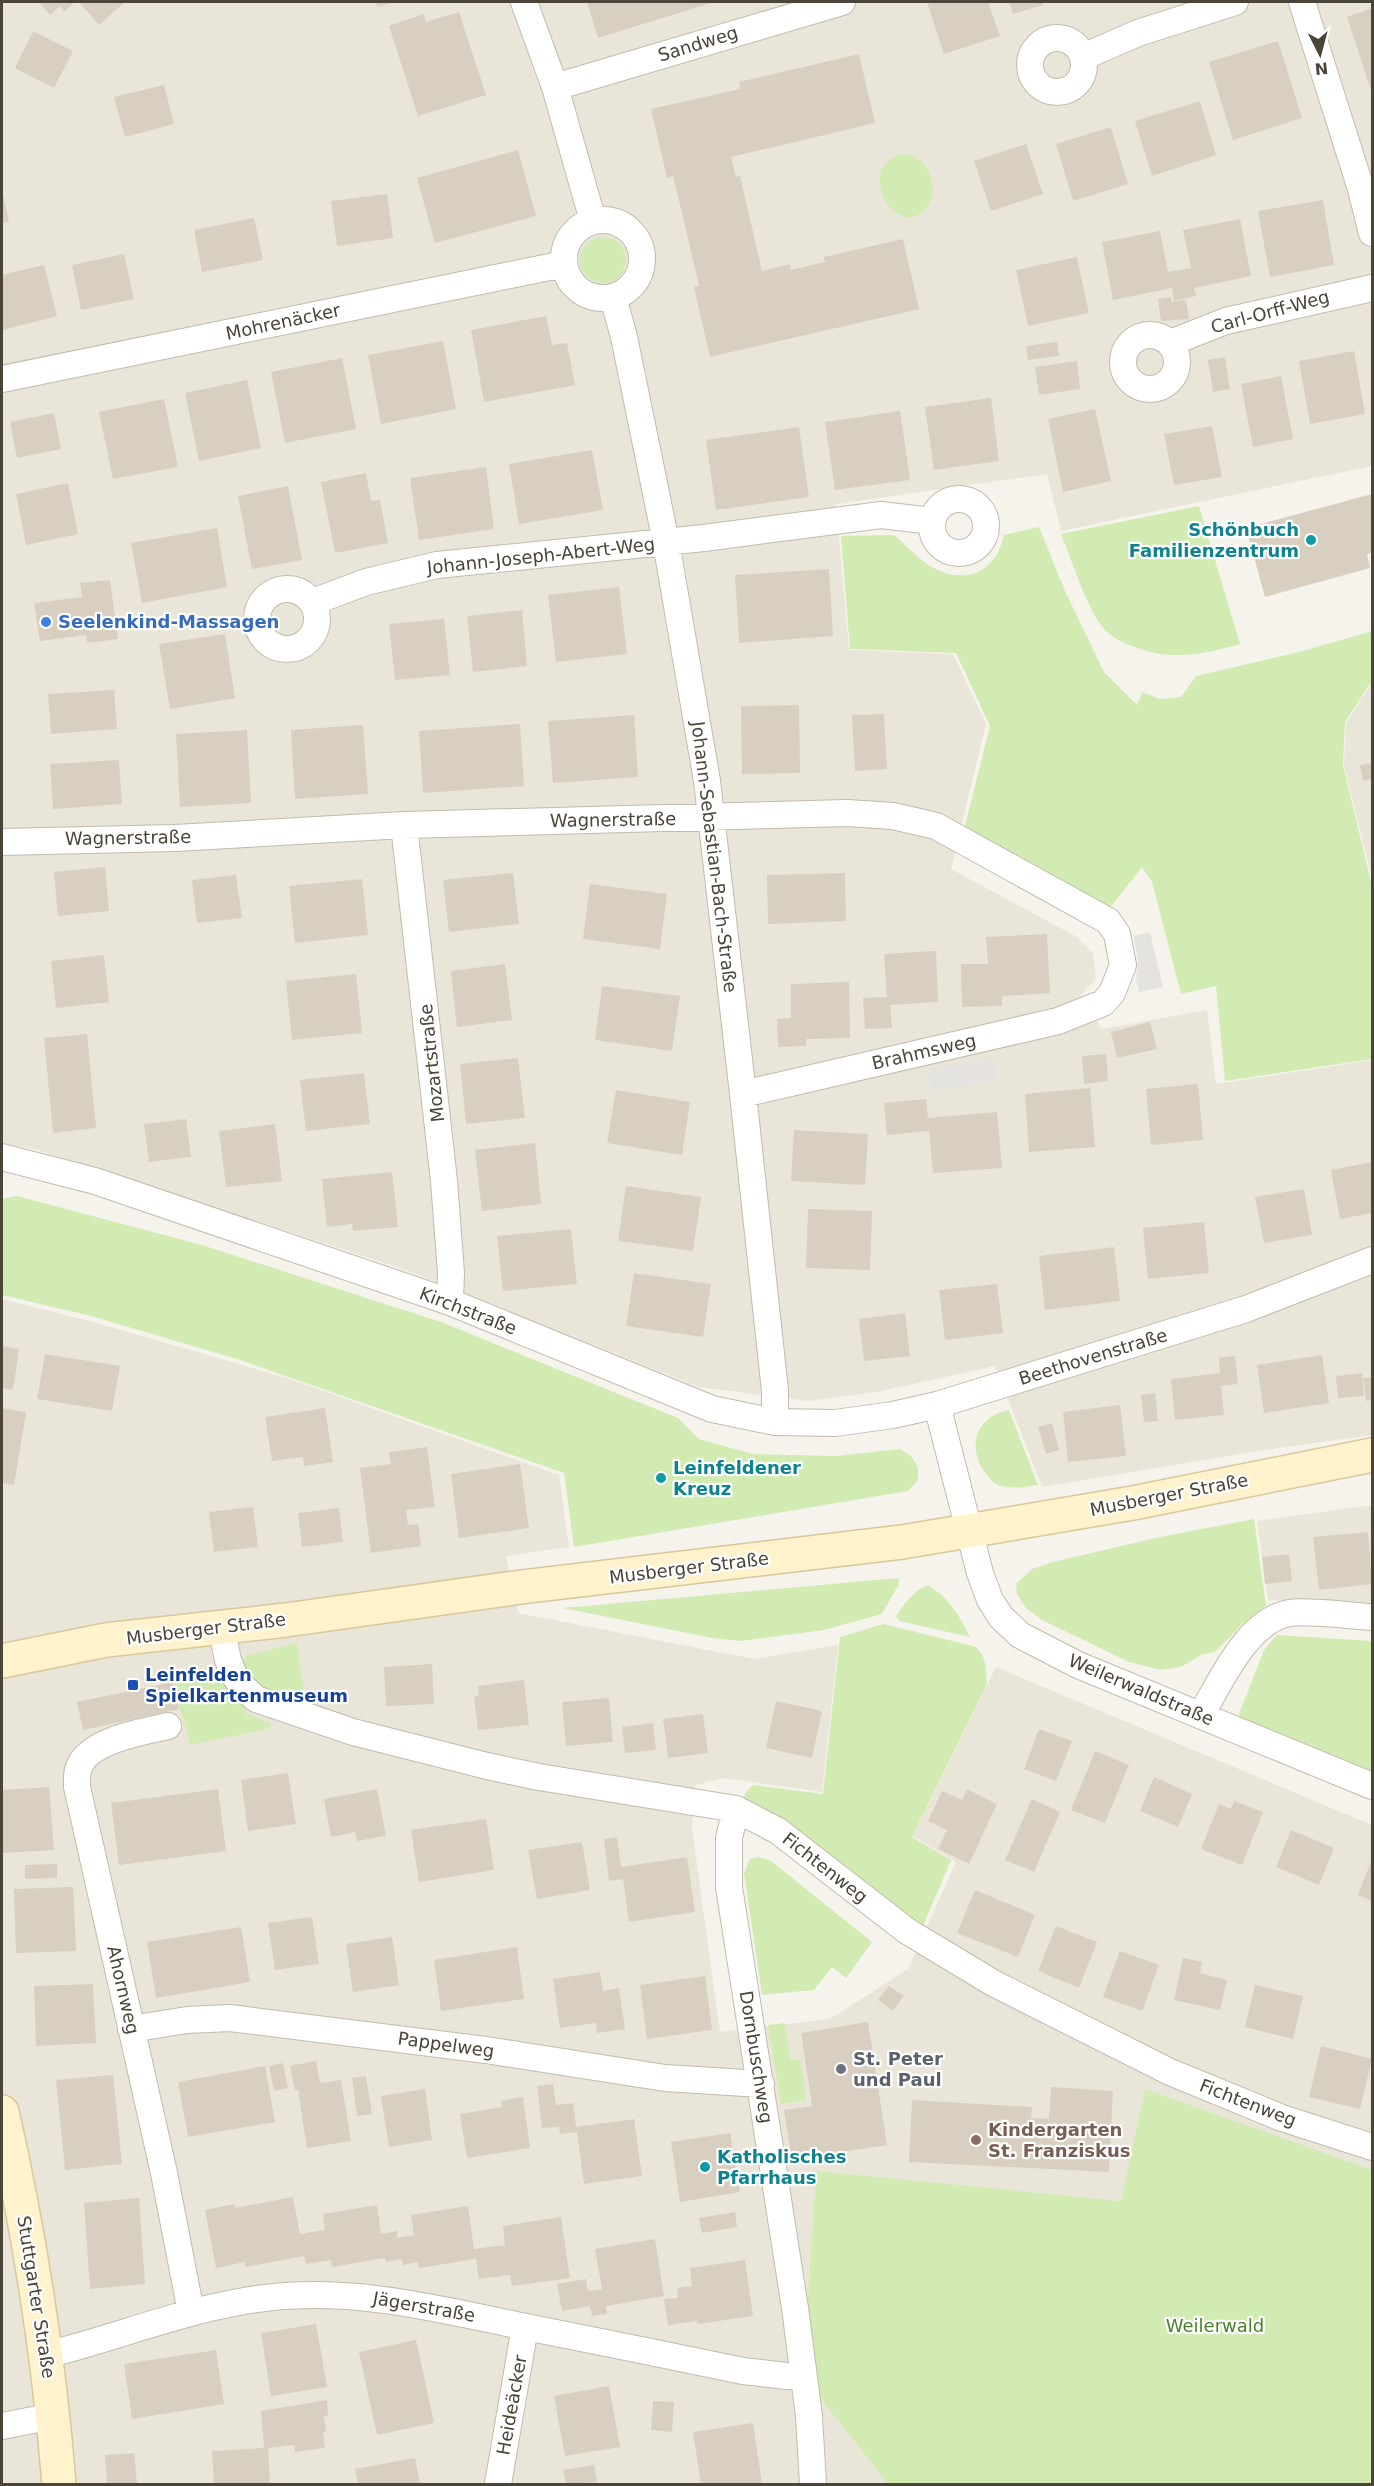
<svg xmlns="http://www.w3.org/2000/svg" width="1374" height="2486" font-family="'DejaVu Sans',sans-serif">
  <rect width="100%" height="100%" fill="#f6f3ec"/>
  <path fill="#eae5d9" d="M2,2h1370v464l-311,65 -14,-57 -211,30 13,146 104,4 33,70 -35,145 126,68 16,16 3,26 -15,16 21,34 105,-19 9,74 156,-24v375l-115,16 -215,36 -47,-121 -118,26 -69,9 -109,-14 -293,-117 -372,-121 -32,-6z
    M1372,683v195l-28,-112 2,-43z
    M2,1299l95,24 190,55 272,97 10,72 -63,9 12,57 236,46 84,-14 -16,147 -98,-14 -29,7 -3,43 28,204 110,-13 78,-50 48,-107 -43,-26 83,-169 376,158v345l-227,-80 -24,111 -305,-29 -13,204 85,108h-886z
    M1372,1505v100l-104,-5 -11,-79z"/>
  <path fill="#d2ebb3" d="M907,154c29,7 38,54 3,64 -34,-5 -45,-62 -3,-64z
    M580 260a23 23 0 1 1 46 0a23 23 0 1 1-46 0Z
    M1199,506l41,138c-36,10 -67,17 -103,4 -10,-4 -21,-8 -29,-15 -20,-18 -36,-73 -47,-99z
    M1039,527l26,64 39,81 33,33 6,-13 16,7 22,-2 15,-21 107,-25 69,-20v51l-3,3 -24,37 -2,43 29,121v173l-147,22 -9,-95 -35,8 -29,-112 -10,-15 -33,42 -145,-79 26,-104 -34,-73 -106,-4 -9,-113 53,-1c13,11 26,26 40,33 33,18 63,2 70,-33z
    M17,1196l185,49 239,77 237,96 21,21 54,15 84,2 63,-7 11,7 7,11v13l-10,11 -334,56 -10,-74 -324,-113 -149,-44 -89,-21v-96z
    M1009,1410l29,75c-15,2 -28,5 -42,-1 -4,-2 -7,-7 -10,-10 -20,-27 -10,-58 23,-64z
    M1254,1519l12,87 -22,17 -29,29 -12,2 -22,13 -20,3 -32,-8 -87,-42 -16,-12 -9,-14 -1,-10 16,-15 21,-7 102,-24z
    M898,1578l1,6 -17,30 -58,16 -83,11 -29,-3 -149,-30z
    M928,1585c21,13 31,30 42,52l-71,-16 -3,-4c9,-15 16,-25 32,-32z
    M883,1624l90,22c14,7 13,24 14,38l-75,153 39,23 -30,71 -177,-131 1,-7 8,-8 70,9 17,-157z
    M1277,1635l95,6v133l-130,-49 -3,-11 25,-64z
    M297,1643l8,61 -40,-12 -22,20 27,11 1,5 -81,17 -17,-63 61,-7 12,-19z
    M758,1857l13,4 101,81 -26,36 -14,-11 -18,23 -52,5 -18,-122 6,-14z
    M785,2023l5,38 10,-2 6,41 -25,4 -13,-79z
    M1145,2089l227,81v314h-484l-85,-108 13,-205 305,30z"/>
  <path fill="#e5e3e0" d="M1150,932l13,55 -24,5 -3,-13 2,-18 -4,-25z
    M994,1057l4,21 -66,14 -5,-21z"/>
  <path fill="#d9cfc0" d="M39,2h36l-11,10 -4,-6 -10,9z
    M79,2h46l-26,23z
    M376,2h18l-17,5z
    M587,2h127l-116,36z
    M927,2h61l12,34 -56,18z
    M1009,2h33l1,3 -30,9z
    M1372,8v85l-25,-76z
    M459,12l27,83 -68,21 -29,-90 35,-12 2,8z
    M33,31l40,20 -19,37 -39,-20z
    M1278,41l24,77 -69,22 -24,-78z
    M859,54l16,69 -144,34 5,20 4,-1 22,95 28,-7 1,6 34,-8 -1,-5 79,-18 16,70 -209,48 -16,-70 5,-1 -13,-56 -13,-54 -6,2 -16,-69 89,-20 -1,-7z
    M164,85l10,39 -49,13 -11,-40z
    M1200,101l16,54 -64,21 -17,-55z
    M1111,127l17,57 -55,17 -17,-57z
    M1026,144l17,50 -52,17 -17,-50z
    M518,150l18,66 -101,27 -18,-65z
    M2,189l7,33 -7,1z
    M387,194l6,44 -56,8 -6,-45z
    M1323,200l11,65 -64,12 -12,-66z
    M254,218l9,42 -61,12 -8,-42z
    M1240,219l11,57 -57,12 2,8 -22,5 -2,-13 -59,12 -11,-58 58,-11 8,41 23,-4 -8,-38z
    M124,254l10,45 -53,11 -9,-45z
    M1077,257l12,56 -61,13 -12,-56z
    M44,265l13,51 -55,14v-55z
    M1171,297l1,5 14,-2 3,19 -28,2 -3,-22z
    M546,316l6,29 15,-2 8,42 -91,17 -13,-72z
    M443,341l13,68 -75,15 -13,-69z
    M1057,342l2,14 -31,4 -2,-14z
    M1354,351l11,63 -55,10 -11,-63z
    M1225,357l5,32 -17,3 -5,-32z
    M342,358l14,71 -71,14 -14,-71z
    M1077,361l3,28 -41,6 -4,-28z
    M1281,376l12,63 -40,8 -12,-63z
    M247,380l14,68 -62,13 -14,-68z
    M991,398l8,63 -65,9 -9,-63z
    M164,399l14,68 -65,12 -14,-67z
    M1095,409l16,72 -48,11 -15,-73z
    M900,411l10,69 -75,10 -10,-68z
    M54,413l7,36 -44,9 -7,-36z
    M1212,426l10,51 -48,8 -10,-51z
    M799,427l10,70 -93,13 -10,-70z
    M592,450l11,60 -84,14 -10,-60z
    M486,467l8,62 -75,11 -9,-62z
    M366,473l5,28 9,-1 8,43 -53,10 -14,-71z
    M68,483l10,51 -52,11 -10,-51z
    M288,486l14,74 -50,9 -14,-73z
    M1372,494v58l-5,2 3,14 -105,29 -19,-69z
    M217,528l10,59 -85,16 -11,-60z
    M829,569l4,67 -94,7 -4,-68z
    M110,580l8,59 -31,4 -1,-8 -46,6 -6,-38 48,-6 -2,-14z
    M619,587l8,67 -71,8 -8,-67z
    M522,610l5,56 -54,6 -6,-56z
    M444,619l6,56 -55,5 -6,-56z
    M225,634l10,64 -65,11 -11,-65z
    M114,690l3,39 -66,5 -3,-40z
    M799,705l1,68 -58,1 -1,-68z
    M884,714l3,55 -32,2 -3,-56z
    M634,715l4,62 -85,6 -5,-62z
    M520,724l4,62 -101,7 -4,-62z
    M363,725l5,69 -73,5 -4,-69z
    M247,730l4,73 -71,4 -4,-73z
    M119,760l3,44 -69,5 -3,-45z
    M1372,763v16l-9,2 -3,-16z
    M105,867l4,44 -51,5 -4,-44z
    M513,873l6,51 -70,8 -6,-52z
    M845,873l1,48 -78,3 -1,-49z
    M236,875l6,43 -45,5 -5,-43z
    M362,879l6,56 -73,8 -6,-57z
    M590,884l77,10 -7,55 -77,-10z
    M1047,934l3,59 -48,3v10l-40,1 -1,-43h27l-2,-27z
    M936,951l2,51 -48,3 2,23 -27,1 -2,-31 24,-1 -3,-43z
    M104,955l5,47 -53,6 -5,-47z
    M505,964l7,56 -55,7 -6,-56z
    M356,974l6,59 -70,7 -6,-59z
    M849,982l1,56 -44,1v7l-28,1 -1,-28 14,-1v-34z
    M602,986l78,10 -8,55 -77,-11z
    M1150,1022l7,27 -40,9 -6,-26z
    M87,1034l9,94 -43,5 -9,-95z
    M1106,1054l2,27 -24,3 -2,-28z
    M518,1058l7,60 -59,6 -6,-60z
    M364,1073l6,51 -64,7 -6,-51z
    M1198,1084l5,56 -52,5 -5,-56z
    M1090,1088l5,59 -66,5 -4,-58z
    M616,1090l74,12 -8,53 -75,-12z
    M926,1099l2,19 69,-6 5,56 -69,5 -4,-42 -42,4 -3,-32z
    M186,1119l5,38 -42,5 -5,-38z
    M275,1124l7,57 -56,6 -7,-56z
    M794,1130l74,4 -3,51 -74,-4z
    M535,1143l6,61 -59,7 -7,-61z
    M1372,1162v51l-32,6 -9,-49z
    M392,1172l6,55 -45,4 -1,-7 -25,3 -5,-48z
    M626,1186l75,11 -8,54 -75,-10z
    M1304,1189l8,46 -48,8 -9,-46z
    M808,1209l64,2 -2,59 -64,-2z
    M1204,1222l5,51 -61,6 -5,-51z
    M571,1229l6,55 -74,7 -6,-55z
    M1114,1247l6,54 -75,9 -6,-54z
    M634,1273l77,11 -8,53 -77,-11z
    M997,1284l6,49 -58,7 -6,-50z
    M905,1313l5,43 -46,5 -5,-42z
    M2,1346l17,3 -6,41 -11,-2z
    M45,1354l75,12 -8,45 -75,-12z
    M1322,1355l7,48 -65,10 -7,-48z
    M1235,1356l3,28 -17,2 3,29 -49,5 -4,-41 49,-6 -1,-15z
    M1362,1373l2,23 -26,2 -2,-22z
    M1372,1377v23l-6,1 -3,-23z
    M1155,1393l3,28 -14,1 -3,-27z
    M1120,1405l6,51 -58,6 -5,-50z
    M2,1408l24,4 -12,73 -12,-2z
    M325,1408l8,54 -29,4 -1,-9 -31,4 -7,-44z
    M1052,1423l7,27 -13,4 -8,-27z
    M427,1447l8,60 -29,3 2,15 10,-1 3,22 -50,7 -11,-85 31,-4 -2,-12z
    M520,1464l9,64 -70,10 -8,-64z
    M253,1507l5,40 -44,5 -5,-40z
    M339,1508l4,34 -41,5 -4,-34z
    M1368,1532l4,52 -53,6 -6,-53z
    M1289,1554l3,27 -27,3 -3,-27z
    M432,1664l2,40 -48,2 -2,-39z
    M524,1680l5,45 -51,5 -4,-33 5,-2 -1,-9z
    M173,1682l6,27 -96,21 -6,-28z
    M609,1698l4,44 -47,4 -4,-44z
    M776,1701l46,10 -10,47 -46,-10z
    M703,1714l5,39 -40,5 -5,-39z
    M653,1723l3,27 -31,3 -3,-26z
    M1039,1729l33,12 -16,40 -32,-12z
    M1095,1751l34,14 -24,58 -34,-13z
    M288,1773l8,51 -48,7 -7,-51z
    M1154,1777l38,17 -14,33 -38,-16z
    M49,1787l5,63 -52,3v-63z
    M218,1789l8,62 -107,14 -8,-62z
    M377,1789l9,47 -29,5 -2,-9 -24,5 -7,-38z
    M967,1789l30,15 -28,60 -31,-15 9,-19 -19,-9 14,-30 20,9z
    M1032,1799l28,13 -26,60 -29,-12z
    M1234,1801l29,11 -21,53 -41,-16 18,-45 12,5z
    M486,1819l8,51 -75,12 -8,-52z
    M1291,1830l43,18 -15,37 -43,-18z
    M617,1837l4,30 66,-10 8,55 -66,10 -6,-43 -14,2 -5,-42z
    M582,1842l8,48 -53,9 -9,-49z
    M1372,1859v42l-14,-6z
    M57,1864v14l-32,1v-14z
    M73,1887l3,64 -60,2 -2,-64z
    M975,1890l60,25 -17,42 -61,-24z
    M312,1917l7,47 -44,6 -7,-47z
    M1056,1926l41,16 -18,46 -41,-17z
    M241,1927l9,55 -94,16 -9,-56z
    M392,1937l7,48 -46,7 -7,-48z
    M517,1947l7,52 -83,12 -7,-51z
    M1120,1951l39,14 -17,46 -39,-14z
    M1183,1958l19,4 -2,11 27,7 -7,30 -46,-10z
    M600,1972l3,19 16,-3 6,41 -28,4 -1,-10 -36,5 -7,-49z
    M705,1976l7,54 -65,9 -7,-54z
    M93,1984l3,59 -60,3 -2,-60z
    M1255,1985l48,11 -10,43 -48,-12z
    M889,1986l15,10 -11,15 -15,-11z
    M868,2022l19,123 -66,10 -1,-5 -29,5 -7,-45 28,-4 -11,-73z
    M1321,2046l51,13 -12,50 -51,-12z
    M316,2061l4,22 21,-3 10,61 -44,7 -9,-58h-3l-5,-24z
    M283,2063l5,25 -14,3 -5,-25z
    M265,2066l10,56 -87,15 -10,-55z
    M113,2075l9,89 -57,6 -9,-90z
    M366,2076l6,38 -15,2 -5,-38z
    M553,2084l3,21 17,-2 3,24 58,-8 8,57 -58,8 -7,-52 -17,2 -1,-7 -17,1 -5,-42z
    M1051,2087l62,4 -4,81 -200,-10 3,-62 120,7 -1,11 18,1z
    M425,2089l7,51 -43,7 -8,-51z
    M523,2097l7,51 -63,10 -7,-44 42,-7 -1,-6z
    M730,2133l10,59 -60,10 -9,-60z
    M293,2197l7,37 25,-4 -2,-16 54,-9 4,29 16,-3 1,7 16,-3 -3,-20 57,-9 6,43 31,-4 -2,-19 58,-9 9,61 -58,8 -2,-11 -31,4 -3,-20 -57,9 -1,-6 -15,3 -1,-6 -16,3 -1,-4 -53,9 -1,-7 -25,4 -2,-8 -58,11 -1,-5 -29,6 -11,-58 30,-6v4z
    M139,2198l6,86 -55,5 -6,-86z
    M735,2212l2,15 -35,6 -3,-15z
    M655,2239l9,57 -58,10 1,8 -15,2 -2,-10 -28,5 -5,-27 29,-5 2,12 14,-2 -7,-40z
    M745,2260l8,56 -55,8 -1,-3 -29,4 -4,-26 14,-1 -1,-10 15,-2 -2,-18z
    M316,2324l11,63 -56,9 -10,-63z
    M416,2340l18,83 -57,12 -18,-83z
    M216,2350l8,54 -92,15 -8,-55z
    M609,2386l11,61 -55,9 -11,-60z
    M327,2400l1,16h-4l2,16h-3l2,16 -30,4 -1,-7 -26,3 2,36h-56l-2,-33 52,-3 -3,-37z
    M653,2401l21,1 -2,30 -21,-2z
    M753,2423l9,61h-61l-8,-52z
    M134,2453l3,31h-30l-2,-29z
    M415,2458l5,26h-62l-3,-15z
    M594,2465l3,17 -31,2 -3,-14z"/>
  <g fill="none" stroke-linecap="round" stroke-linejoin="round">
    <g stroke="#c2bbad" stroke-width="28">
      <path id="street" d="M524,2l31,85 38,134
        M1302,2l59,187 11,44
        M1030 65a27 27 0 1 1 54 0a27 27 0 1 1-54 0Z
        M1083,57l55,-24 97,-31
        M555,87l287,-85
        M564 259a39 39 0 1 1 78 0a39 39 0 1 1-78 0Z
        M613,297l11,40 42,205 41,239 36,313 32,297v31
        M1123 362a27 27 0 1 1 54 0a27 27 0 1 1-54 0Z
        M1170,343l56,-22 146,-33
        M2,379l562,-115
        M932 526a27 27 0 1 1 54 0a27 27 0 1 1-54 0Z
        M257 619a30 30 0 1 1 60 0a30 30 0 1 1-60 0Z
        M313,602l53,-20 71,-17 267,-27 177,-23 51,6
        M404,825l40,356 7,92 -1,29
        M2,842l173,-4 229,-13 443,-12 46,3 43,10 172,95 9,13 6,31 -11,28 -9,10 -45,18 -315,73
        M2,1157l93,24 355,121 262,107 63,13 60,1 58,-8 44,-10 309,-96 126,-49
        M937,1405l43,168 10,27 11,17 19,18 58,30 294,121
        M221,1627l7,33 6,15 9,12 13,12 97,33 134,34 52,11 197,32 42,22 129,100 86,52 177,89 112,46 90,29
        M1201,1715c20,-34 46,-94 88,-102 20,-3 62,3 83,4
        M168,1726c-24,5 -74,14 -87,37 -5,8 -4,15 -4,24l87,386 27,139
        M736,1809l-7,29v49l66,421 14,108 4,68
        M131,2029l56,-9 43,-2 256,32 179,28 96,6
        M46,2355c73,-18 144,-48 219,-57 89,-11 174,11 261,29 72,14 145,29 217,44l43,5h17
        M2,2426l51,-10
        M498,2484l27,-157"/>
    </g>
    <g stroke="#d8c89a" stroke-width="36">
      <path id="secondary" d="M2,1661l104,-21 180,-20 235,-33 381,-45 231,-39 239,-48
        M2,2112c28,123 47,247 57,372"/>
    </g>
    <use href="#street" stroke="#fff" stroke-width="26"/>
    <use href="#secondary" stroke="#fff3cd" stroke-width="33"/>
  </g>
  <g fill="#0f9aa8" stroke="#fff" stroke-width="2">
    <circle cx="1311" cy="540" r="6"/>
    <circle cx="661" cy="1478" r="6"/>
    <circle cx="705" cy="2167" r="6"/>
  </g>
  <circle fill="#3f7fe0" stroke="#fff" stroke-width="2" cx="46" cy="622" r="6"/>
  <rect fill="#1a4fb4" stroke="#fff" stroke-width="2" x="127" y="1679" width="12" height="12" rx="3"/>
  <circle fill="#6b7280" stroke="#fff" stroke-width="2" cx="841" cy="2069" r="6"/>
  <circle fill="#8d6e63" stroke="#fff" stroke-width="2" cx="976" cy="2140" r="6"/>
  <g text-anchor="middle" stroke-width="4.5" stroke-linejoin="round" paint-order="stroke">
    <g font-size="18" fill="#4b4438" stroke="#fff">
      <text transform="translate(698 44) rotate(-17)" y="6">Sandweg</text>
      <text transform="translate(1270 312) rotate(-15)" y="6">Carl-Orff-Weg</text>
      <text transform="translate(283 322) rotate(-12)" y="6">Mohrenäcker</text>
      <text transform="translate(541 556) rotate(-6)" y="6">Johann-Joseph-Abert-Weg</text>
      <text transform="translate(613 820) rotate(-1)" y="6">Wagnerstraße</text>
      <text transform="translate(128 838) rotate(-1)" y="6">Wagnerstraße</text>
      <text transform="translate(714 857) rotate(83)" y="6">Johann-Sebastian-Bach-Straße</text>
      <text transform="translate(924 1052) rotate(-13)" y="6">Brahmsweg</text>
      <text transform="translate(432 1063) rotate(-96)" y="6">Mozartstraße</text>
      <text transform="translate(468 1311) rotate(21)" y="6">Kirchstraße</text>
      <text transform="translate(1093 1357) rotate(-17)" y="6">Beethovenstraße</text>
      <text transform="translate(1169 1495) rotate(-11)" y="6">Musberger Straße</text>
      <text transform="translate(689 1568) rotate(-7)" y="6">Musberger Straße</text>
      <text transform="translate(206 1629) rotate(-7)" y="6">Musberger Straße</text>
      <text transform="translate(1141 1690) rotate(23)" y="6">Weilerwaldstraße</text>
      <text transform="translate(825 1868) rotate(38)" y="6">Fichtenweg</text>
      <text transform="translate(123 1990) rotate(77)" y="6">Ahornweg</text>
      <text transform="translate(446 2045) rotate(8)" y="6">Pappelweg</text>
      <text transform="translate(756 2057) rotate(81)" y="6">Dornbuschweg</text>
      <text transform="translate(1248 2103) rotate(21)" y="6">Fichtenweg</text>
      <text transform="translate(36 2297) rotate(81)" y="6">Stuttgarter Straße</text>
      <text transform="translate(424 2307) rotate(10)" y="6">Jägerstraße</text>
      <text transform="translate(512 2405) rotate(-80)" y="6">Heideäcker</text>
    </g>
    <g font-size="18" font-weight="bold" fill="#0d838f" stroke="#fff" text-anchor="start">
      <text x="1299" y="536" text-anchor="end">Schönbuch<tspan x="1299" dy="21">Familienzentrum</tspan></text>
      <text x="673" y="1474">Leinfeldener<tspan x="673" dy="21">Kreuz</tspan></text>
      <text x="717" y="2163">Katholisches<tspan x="717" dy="21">Pfarrhaus</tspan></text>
    </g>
    <g font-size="18" font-weight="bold" fill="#366cbe" stroke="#fff" text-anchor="start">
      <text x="58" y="628">Seelenkind-Massagen</text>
    </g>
    <g font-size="18" font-weight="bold" fill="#164399" stroke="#fff" text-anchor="start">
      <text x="145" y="1681">Leinfelden<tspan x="145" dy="21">Spielkartenmuseum</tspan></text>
    </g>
    <g font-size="18" font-weight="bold" fill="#5b616d" stroke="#fff" text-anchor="start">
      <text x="853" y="2065">St. Peter<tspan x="853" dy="21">und Paul</tspan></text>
    </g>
    <g font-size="18" font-weight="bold" fill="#785e54" stroke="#fff" text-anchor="start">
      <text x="988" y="2136">Kindergarten<tspan x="988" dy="21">St. Franziskus</tspan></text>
    </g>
    <g font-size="18" fill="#498128" stroke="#fff">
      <text x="1215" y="2332">Weilerwald</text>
    </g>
  </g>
  <rect width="1374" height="2486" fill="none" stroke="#4b4438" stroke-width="6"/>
  <g transform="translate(1320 54) rotate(174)" stroke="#ffffff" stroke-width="4.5" paint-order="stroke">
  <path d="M0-4.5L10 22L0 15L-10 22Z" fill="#4b4438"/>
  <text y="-9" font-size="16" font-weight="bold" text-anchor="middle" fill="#4b4438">N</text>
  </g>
</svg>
